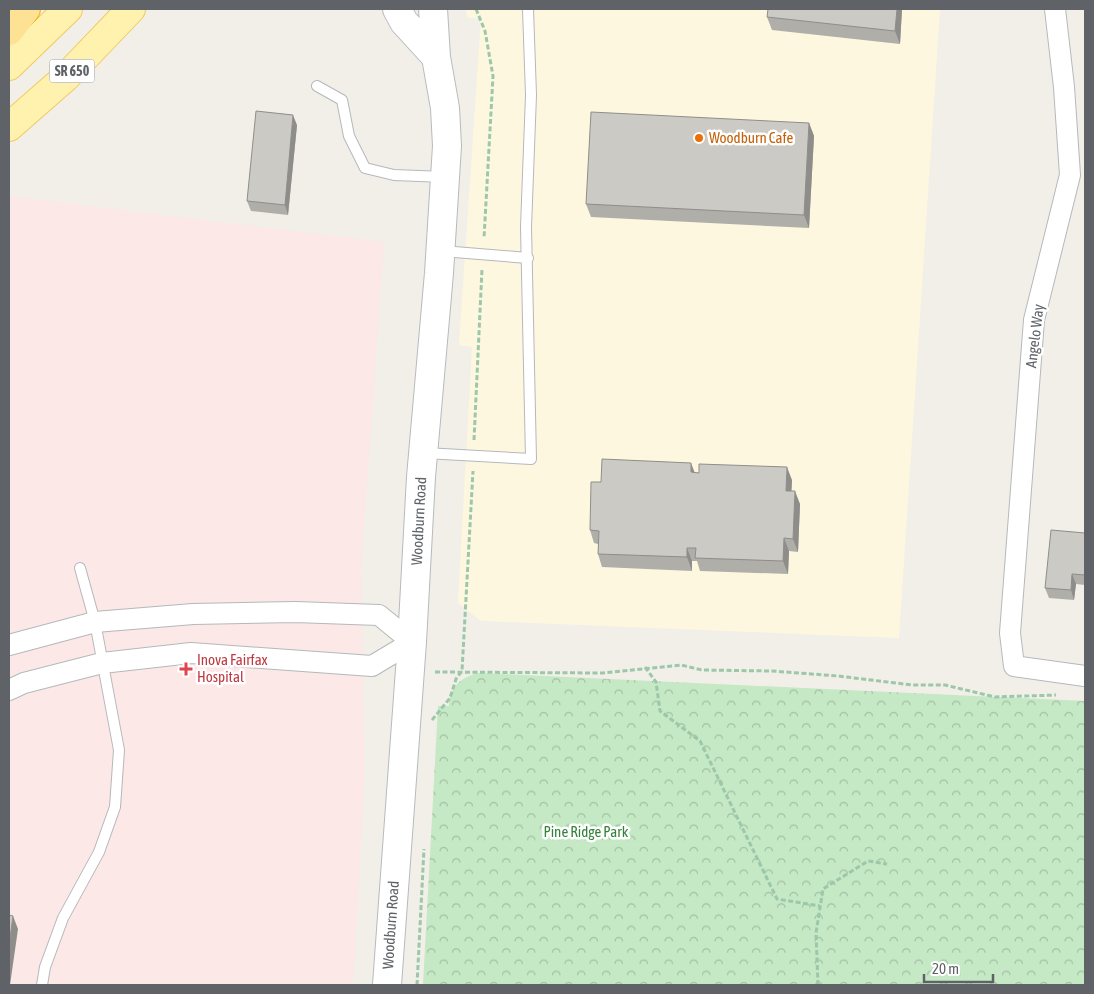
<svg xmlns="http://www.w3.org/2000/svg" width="1094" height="994" font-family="'Asap Condensed',sans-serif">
  <defs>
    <pattern id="forest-crowns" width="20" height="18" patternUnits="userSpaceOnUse" patternTransform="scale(1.25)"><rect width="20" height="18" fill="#c5e8c5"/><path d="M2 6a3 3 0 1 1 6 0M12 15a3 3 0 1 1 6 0" fill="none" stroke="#a3c0a4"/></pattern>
  </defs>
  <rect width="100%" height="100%" fill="#f1efe8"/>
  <path fill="#fef7e0" d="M465,9h475l-41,629 -418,-17 -23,-18 14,-256 -13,-2 22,-327h-13z"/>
  <path fill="#fce8e6" d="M9,196l375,46 -23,327 4,200 -12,216h-344z"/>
  <path fill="url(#forest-crowns)" d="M479,673l606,28v284h-662l15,-279h11c0,-19 12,-29 30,-33z"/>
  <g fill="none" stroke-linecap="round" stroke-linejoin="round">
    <g stroke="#b5b8bc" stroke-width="12">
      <path id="lane" d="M317,86l25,14 7,36 16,32 29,7 50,2
        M442,251l86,7
        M425,453l106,6 -5,-232 5,-132 -3,-86
        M42,985l3,-18 18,-49 36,-66 16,-45 4,-57 -24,-128 -15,-54"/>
    </g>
    <g stroke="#b5b8bc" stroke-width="22">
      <path id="street" d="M1055,9l9,78 6,88 -36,145 -24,313 4,33 71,10
        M9,645l86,-23 98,-8 102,-2 84,3 33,27 -40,24 -181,-13 -89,10 -78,20 -15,7"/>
    </g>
    <g stroke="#b6babf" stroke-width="30">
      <path id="secondary" d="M397,9l7,13 32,35
        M387,985l25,-343 9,-165 18,-204 8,-127 -2,-38 -9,-51 -3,-48"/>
    </g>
    <g stroke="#f2c960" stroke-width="30">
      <path id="primary" d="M9,66l59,-57
        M9,127l57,-50 65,-68"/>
    </g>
    <g stroke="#f9ab00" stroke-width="30">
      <path id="highway" d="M9,31l17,-22"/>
    </g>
    <path stroke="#9cc7a9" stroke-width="3" stroke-dasharray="5 2.5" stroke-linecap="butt" d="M476,9l9,22 8,45 -9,162
      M474,440l8,-171
      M645,667l11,15 4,29 40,30 77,158 43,7
      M435,672l168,1 78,-8 21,5 70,1 66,5 74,9h33l50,12 61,-2
      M432,720l18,-22 6,-19 6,-8 11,-200
      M417,985l7,-136
      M818,985l-2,-52 7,-44 45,-28 19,3"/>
    <use href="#lane" stroke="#fff" stroke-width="10"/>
    <use href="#street" stroke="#fff" stroke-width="20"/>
    <use href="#secondary" stroke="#fff" stroke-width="28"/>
    <use href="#primary" stroke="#fff2af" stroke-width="28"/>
    <use href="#highway" stroke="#fde293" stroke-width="28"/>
  </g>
  <path fill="#afaea9" d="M902,9l-2,35 -128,-14 -5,-13z
    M809,123l5,13 -5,92 -218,-11 -5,-13z
    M297,125l-9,90 -37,-4 -4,-10z
    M694,473l98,7 -1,11 9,13 -2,48 -9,-1 -1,23 -88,-3 -3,-10h-5v10l-90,-4 -4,-13v-10l-4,-1 -4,-13 11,-48z
    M1085,533v52l-9,-1 -2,16 -25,-2 -4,-10z"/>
  <path fill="#8f8d8a" d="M897,9h5l-2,35 -5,-13z
    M293,115l4,10 -9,90 -3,-10z
    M809,123l5,13 -5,92 -5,-13z
    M691,463l5,13 -5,-4z
    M787,467l5,13 -1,24 -5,-13z
    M795,491l5,13 -2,48 -5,-13z
    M784,538l5,13 -1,23 -5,-13z
    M687,548l5,13v10l-5,-14z
    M1072,574l4,10 -2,16 -3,-10z
    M13,916l5,13 -8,56h-1v-40z"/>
  <path fill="#cccac5" stroke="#8f8d8a" d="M768,9h129l-2,22 -128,-14z
    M256,111l37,4 -8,90 -38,-4z
    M591,112l218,11 -5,92 -218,-11z
    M602,459l89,4v9l8,1v-9l88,3 -1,24h9l-2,48 -9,-1 -1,23 -88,-3 1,-10h-9v9l-89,-3 1,-23 -9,-1 1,-48h10z
    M1051,530l34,3v42l-13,-1 -1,16 -26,-2z
    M9,915l4,1 -4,29z"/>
  <circle fill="#e8710a" stroke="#fff" stroke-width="2" cx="699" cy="138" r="5"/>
  <path fill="#e0444e" stroke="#fff" stroke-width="2" d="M183.5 661.5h5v5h5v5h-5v5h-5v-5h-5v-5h5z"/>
  <g text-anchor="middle" stroke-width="5" stroke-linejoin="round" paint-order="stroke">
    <rect fill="#fff" stroke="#8f9295" stroke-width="1" x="49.5" y="59.5" width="45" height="23" rx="4"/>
    <g font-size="14" font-weight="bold" fill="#5f6368">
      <text x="72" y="76">SR 650</text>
    </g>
    <g font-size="15" fill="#c56008" stroke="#fff" text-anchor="start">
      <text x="709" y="143">Woodburn Cafe</text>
    </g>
    <g font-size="15" fill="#5f6368" stroke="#fff">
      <text transform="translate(1035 336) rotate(-83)" y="5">Angelo Way</text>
      <text transform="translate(419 521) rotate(-87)" y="5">Woodburn Road</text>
      <text transform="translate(391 925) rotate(-86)" y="5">Woodburn Road</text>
    </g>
    <g font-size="15" fill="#be3a42" stroke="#fff" text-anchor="start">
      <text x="197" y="665">Inova Fairfax<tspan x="197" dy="17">Hospital</tspan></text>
    </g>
    <g font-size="15" fill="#348238" stroke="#fff">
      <text x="586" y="837">Pine Ridge Park</text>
    </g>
  </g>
  <rect width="1094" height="994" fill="none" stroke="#5f6368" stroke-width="20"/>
  <path d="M924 974v8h69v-8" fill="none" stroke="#5f6368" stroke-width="2.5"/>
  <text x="932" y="974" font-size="15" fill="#5f6368" stroke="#ffffff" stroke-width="4" paint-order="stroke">20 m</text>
</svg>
